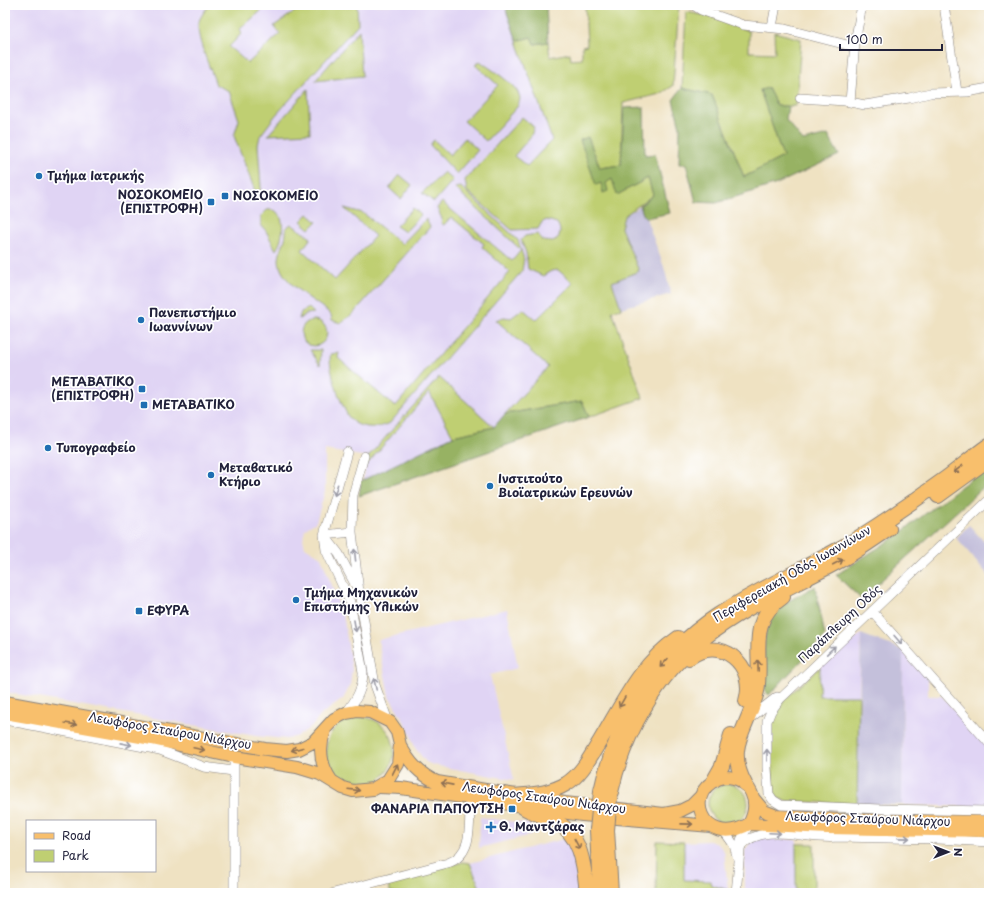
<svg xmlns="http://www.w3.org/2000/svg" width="994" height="898" font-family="'Playpen Sans',sans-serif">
  <rect width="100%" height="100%" fill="#fff"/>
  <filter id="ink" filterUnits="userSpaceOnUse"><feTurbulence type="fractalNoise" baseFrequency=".025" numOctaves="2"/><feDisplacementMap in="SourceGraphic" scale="8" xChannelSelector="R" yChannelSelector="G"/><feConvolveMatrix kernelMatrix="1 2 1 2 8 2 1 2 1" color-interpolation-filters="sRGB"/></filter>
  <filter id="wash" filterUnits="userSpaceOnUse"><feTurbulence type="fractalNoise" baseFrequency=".012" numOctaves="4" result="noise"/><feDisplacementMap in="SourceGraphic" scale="16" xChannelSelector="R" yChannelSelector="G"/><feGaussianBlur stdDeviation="0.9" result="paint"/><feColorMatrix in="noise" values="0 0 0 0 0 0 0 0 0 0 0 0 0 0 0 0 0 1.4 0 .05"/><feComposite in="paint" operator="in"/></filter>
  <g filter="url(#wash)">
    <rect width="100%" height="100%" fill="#efe2c2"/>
    <path fill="#e0d4f4" d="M5,5h500l138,393 -284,98 9,-39 -43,-7v41l-9,31 -11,7 -2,10 2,8 16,10 14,37 9,26 8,49 -1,8 -1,9 -7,13 -21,15 -11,13 -13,9 -11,3 -31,-3 -251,-44z
      M507,609l11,59 -28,7 24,105 -81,-15 -7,-3 -11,-14 -7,-20 -19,-32 -11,-56z
      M861,634l-2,62h-40l1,-29z
      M903,650l25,29v17h14l47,51v60l-87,-2z
      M480,817l50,7 1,11 -52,13z
      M762,837l35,3 -1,53h-51v-43l9,-10z
      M568,838l8,26 3,29h-97l-12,-30z
      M709,841l9,3 6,7 4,39 -18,-5v-4l-26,-1v-38z"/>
    <path fill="#c4c0db" d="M640,206l3,8 3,4 18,49 7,27 -50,14 -9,-27 27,-10 -18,-43 3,-12z
      M969,525l20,22v29l-33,-38z
      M861,634l42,16 -1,155 -45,-1z"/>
    <path fill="#bfcf72" stroke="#707856" d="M209,5h59l-28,24 2,4 -13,14 19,16 32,-29 -6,-8 30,-21h53l1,19 -83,92 -15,20 -2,9 3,42 -1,4h-5l-21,-55 5,-16 -10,-29 -13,-6c-5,-16 -18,-42 -18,-58 0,-8 6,-15 11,-22z
      M585,5h94l-6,81 -13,8 -37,9 -2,62 -21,3 -12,-30 8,46 17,-5 4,16 31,-17 5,17 -29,21 -3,12 18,43 -27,11 9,26 -9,3 31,87 -54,19 -7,-16 -77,13 43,-47 -52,-47 8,-3 7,1 12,-9 13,11 37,-37 -15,-13 -7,1 -8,5 -15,-7 -2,-16 -5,-13 4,-4 13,-2 5,7 10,1c8,-5 9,-11 4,-19l-10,-3 -5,2 -4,7 -26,1 -45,-39 -2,-11 57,-63 12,10 -3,9 -17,20 13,10 25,-26 -35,-99 14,-4 4,7 13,-2 2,15 20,-4 1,7 11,-1v-13l5,-1z
      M686,12l22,4 41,15v21l26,1 -1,-21 27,7 -5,67h-19l-9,-17 -8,1 23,67 -39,20 -32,-82 -30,-7z
      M359,30l3,46 -47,5z
      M480,61c10,8 36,23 39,34 2,4 0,8 -2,12l-31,34 -22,-20 34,-36 -23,-20z
      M308,89l2,44 -42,2z
      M465,138l13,12 -21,24 -27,-29 4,-5 16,15z
      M444,172l9,8 -19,22 -12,-9z
      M400,175l12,10 -11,14 -12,-11z
      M461,187l57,53 6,19 -2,12 -132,152c-11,6 -30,6 -39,-3 -8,-8 -25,-56 -20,-66l8,-1 -1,5 57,49 115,-135 -28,-25 2,-3 -33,-27 -7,8 -3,-2 1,-4 -5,-11 5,-6 70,59 9,-11 -66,-62z
      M344,208l19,5 39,31 24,-25 4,8 -78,88 -12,8 -8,-3 -1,-5 -4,-4c-15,-12 -49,-30 -48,-52 1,-11 8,-18 7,-31l5,-4 20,14 -9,12 33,30 40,-44z
      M413,208l8,7 -16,17 -9,-6z
      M267,210c21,-3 17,30 9,40l-10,-19 -5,-6v-9z
      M308,214l9,8 -7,7 -9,-8z
      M309,308l5,5 -8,1 -7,5 2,-7z
      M301 333a13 13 0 1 1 26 0a13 13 0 1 1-26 0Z
      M310,350h11l-1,15z
      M439,377l55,50 -41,9 -24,-44 -65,76 4,-11z
      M820,667l-1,29h40l-2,108 -72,-3 -7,-3 -5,-8 -2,-57 1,-12 12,-21z
      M326 751a34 34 0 1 1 68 0a34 34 0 1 1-68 0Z
      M708 804a20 20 0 1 1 40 0a20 20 0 1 1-40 0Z
      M657,841l27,1v38l26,1 1,4 17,5v3h-72z
      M796,844h18v49h-18z
      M463,862l7,1 12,30h-91l-5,-12z"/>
    <path fill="#97b264" stroke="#5c6a50" d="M512,5h34l2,37 -14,2 -3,-7 -14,4 -11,-31z
      M682,88l30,7 32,82 39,-20 -23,-67 8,-2 9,18h11l-2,14 17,21 25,-6 11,20 -62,29 -61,19 -20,-1 -10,-38h-7l1,-37 -7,-27z
      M644,107l1,48 10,-1 15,59 -24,5 -3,-4 -3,-8 13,-11 -5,-17 -31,17 -5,-16 -6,4 2,8 -5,2 -2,-10 -5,2 -16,-45 8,-3 12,31 21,-3 3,-57z
      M582,401l7,16 -230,79 2,-15 92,-45 41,-9 11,-13z
      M989,465v17l-128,117 -25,-24 59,-38z
      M815,586l10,50 -56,59 -4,-4c2,-27 -9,-64 15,-84 10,-8 24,-14 35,-21z"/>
  </g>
  <g filter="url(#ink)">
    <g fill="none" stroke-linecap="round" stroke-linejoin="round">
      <g stroke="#88827e" stroke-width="10">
        <path id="minor" d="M693,5l8,5 42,15 42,4 70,18
          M944,5l13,87
          M772,27l4,-22
          M800,98l45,3 20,4 44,-7 21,-5 37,-1 22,-4
          M850,102l5,-60 7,-37
          M364,456l-11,39 -1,37 7,60 16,93 13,36
          M989,500l-209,199 -9,12 -4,10v47l2,26 4,6 8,5 100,4 108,2
          M324,535l28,-3
          M325,536l14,18 17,32
          M872,611l117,132
          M346,713c10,-13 17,-24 17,-41l-13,-70 -24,-52 -2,-15 23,-83
          M749,719l28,-22
          M5,720l155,30 44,17 29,4
          M234,757v136
          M724,831l10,14 3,11
          M740,847c25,-27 66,-6 98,-10l101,2 50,3
          M334,893l114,-30c26,-9 21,-40 22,-64
          M736,893l5,-53 8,-16"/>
      </g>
      <g stroke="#88827e" stroke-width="14">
        <path id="major" d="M5,702l260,47 22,2 12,-2 14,-7 21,-23 12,-6 11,-2 13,1 20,10 7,10 3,13 -2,19 -10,16 -15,9 -20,2 -10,-3 -23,-14 -23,-7 -63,-10 -82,-18 -147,-26
          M325,730c-7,18 -5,34 6,50
          M400,745c9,17 19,29 37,37l128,21 99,11 16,-3 12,-6 8,-8
          M725,777c26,0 36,26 24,47 -48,27 -70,-37 -24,-47z
          M379,787l22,1 181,27 129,11
          M754,799l10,12 13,5 62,4 150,2
          M749,824l78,4 162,3"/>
      </g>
      <g stroke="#88827e" stroke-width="16">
        <path id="highway" d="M938,496l51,-37
          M689,658c31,-24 68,7 57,43
          M714,780l8,-14 9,-31
          M745,784c-21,-39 4,-56 12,-93 7,-37 -12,-68 26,-94
          M601,791c15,-71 56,-136 117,-176 43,-28 91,-48 135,-74 32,-20 63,-41 93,-63 14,-10 28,-23 43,-33
          M611,792c13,-58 45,-116 92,-153 42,-34 94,-54 140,-80 16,-9 31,-20 46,-30
          M513,796c19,-2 36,-2 53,-12 16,-10 24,-27 34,-43 23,-38 40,-77 78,-103
          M523,807c10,7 21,8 31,13 28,15 30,45 33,73
          M597,830l3,63
          M607,830l4,63"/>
      </g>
      <use href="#minor" stroke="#fff" stroke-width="9"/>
      <use href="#major" stroke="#f8bf6c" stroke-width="12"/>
      <use href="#highway" stroke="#f8bf6c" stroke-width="14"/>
      <g stroke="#88827e" stroke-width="16" stroke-linecap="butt">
        <path id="highway-bridge" d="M597,830l4,-39
          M607,830l3,-33"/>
      </g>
      <use href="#highway-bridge" stroke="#f8bf6c" stroke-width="14"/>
    </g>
    <defs><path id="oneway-shaft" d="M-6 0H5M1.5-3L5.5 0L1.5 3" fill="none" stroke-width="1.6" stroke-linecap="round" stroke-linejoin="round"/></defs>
    <g stroke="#8d7054">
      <use href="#oneway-shaft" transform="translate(958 469) rotate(143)"/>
      <use href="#oneway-shaft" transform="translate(838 562) rotate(-28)"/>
      <use href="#oneway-shaft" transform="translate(664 663) rotate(132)"/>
      <use href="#oneway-shaft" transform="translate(758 666) rotate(-92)"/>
      <use href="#oneway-shaft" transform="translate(622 702) rotate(120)"/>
      <use href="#oneway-shaft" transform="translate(71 724) rotate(10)"/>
      <use href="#oneway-shaft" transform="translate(199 749) rotate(12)"/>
      <use href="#oneway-shaft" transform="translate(297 749) rotate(165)"/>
      <use href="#oneway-shaft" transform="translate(395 769) rotate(-63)"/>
      <use href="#oneway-shaft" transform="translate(447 784) rotate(-169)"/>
      <use href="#oneway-shaft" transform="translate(354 790) rotate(7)"/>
      <use href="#oneway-shaft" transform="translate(687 824) rotate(1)"/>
      <use href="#oneway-shaft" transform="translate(577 844) rotate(62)"/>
    </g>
    <g stroke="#9c9ca7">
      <use href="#oneway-shaft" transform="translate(336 490) rotate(106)"/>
      <use href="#oneway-shaft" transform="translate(355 555) rotate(-96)"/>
      <use href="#oneway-shaft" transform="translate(355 626) rotate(80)"/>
      <use href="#oneway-shaft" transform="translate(898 640) rotate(49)"/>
      <use href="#oneway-shaft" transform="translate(831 650) rotate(-44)"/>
      <use href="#oneway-shaft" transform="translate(375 684) rotate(-102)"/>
      <use href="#oneway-shaft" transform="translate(126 744) rotate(11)"/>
      <use href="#oneway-shaft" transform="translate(767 755) rotate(-91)"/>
      <use href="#oneway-shaft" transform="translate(775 833) rotate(3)"/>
      <use href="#oneway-shaft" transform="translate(904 838) rotate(1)"/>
    </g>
  </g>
  <g fill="#1f6fb2" stroke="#fff" stroke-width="1.5">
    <circle cx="39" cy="176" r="4"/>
    <rect x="221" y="192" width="8" height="8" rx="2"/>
    <rect x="207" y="198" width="8" height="8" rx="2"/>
    <circle cx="141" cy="320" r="4"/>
    <rect x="138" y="385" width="8" height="8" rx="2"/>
    <rect x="140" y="401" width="8" height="8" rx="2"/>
    <circle cx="48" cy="448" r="4"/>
    <circle cx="211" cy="475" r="4"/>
    <circle cx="490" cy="486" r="4"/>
    <circle cx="296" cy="600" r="4"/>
    <rect x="135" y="607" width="8" height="8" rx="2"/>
    <rect x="508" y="805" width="8" height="8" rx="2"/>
    <path d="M489 821h4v4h4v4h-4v4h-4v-4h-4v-4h4z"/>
  </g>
  <g text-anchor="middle" stroke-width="3.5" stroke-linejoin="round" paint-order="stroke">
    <g font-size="12" font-weight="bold" fill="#22223b" stroke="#fff" text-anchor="start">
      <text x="47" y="180">Τμήμα Ιατρικής</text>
      <text x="203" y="199" text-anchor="end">ΝΟΣΟΚΟΜΕΙΟ<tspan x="203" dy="14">(ΕΠΙΣΤΡΟΦΗ)</tspan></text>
      <text x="233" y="200">ΝΟΣΟΚΟΜΕΙΟ</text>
      <text x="149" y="317">Πανεπιστήμιο<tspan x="149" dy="14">Ιωαννίνων</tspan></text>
      <text x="134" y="386" text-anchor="end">ΜΕΤΑΒΑΤΙΚΟ<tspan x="134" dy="14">(ΕΠΙΣΤΡΟΦΗ)</tspan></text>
      <text x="152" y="409">ΜΕΤΑΒΑΤΙΚΟ</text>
      <text x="56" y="452">Τυπογραφείο</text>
      <text x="219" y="472">Μεταβατικό<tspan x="219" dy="14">Κτήριο</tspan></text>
      <text x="498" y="483">Ινστιτούτο<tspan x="498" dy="14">Βιοϊατρικών Ερευνών</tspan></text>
      <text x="304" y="597">Τμήμα Μηχανικών<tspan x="304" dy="14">Επιστήμης Υλικών</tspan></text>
      <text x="147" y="615">ΕΦΥΡΑ</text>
      <text x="504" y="813" text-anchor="end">ΦΑΝΑΡΙΑ ΠΑΠΟΥΤΣΗ</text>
      <text x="499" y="831">Θ. Μαντζάρας</text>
    </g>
    <g font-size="12" fill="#22223b" stroke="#fff">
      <text transform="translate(792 574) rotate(-30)" y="4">Περιφερειακή Οδός Ιωαννίνων</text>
      <text transform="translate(840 624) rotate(-43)" y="4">Παράπλευρη Οδός</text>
      <text transform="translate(170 731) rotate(10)" y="4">Λεωφόρος Σταύρου Νιάρχου</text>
      <text transform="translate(544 798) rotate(8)" y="4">Λεωφόρος Σταύρου Νιάρχου</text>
      <text transform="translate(868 819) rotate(2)" y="4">Λεωφόρος Σταύρου Νιάρχου</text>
    </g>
  </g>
  <rect width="994" height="898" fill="none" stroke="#fff" stroke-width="20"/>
  <rect x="26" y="820" width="130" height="52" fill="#ffffff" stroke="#a7a7b1"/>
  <rect x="34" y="833" width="20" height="6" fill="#f8bf6c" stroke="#a7a7b1"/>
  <text x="62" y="840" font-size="12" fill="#22223b">Road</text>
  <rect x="34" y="850" width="20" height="12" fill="#bfcf72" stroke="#a7a7b1"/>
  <text x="62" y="860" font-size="12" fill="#22223b">Park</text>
  <g transform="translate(948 852) rotate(90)" stroke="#ffffff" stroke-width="3" paint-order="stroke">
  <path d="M0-3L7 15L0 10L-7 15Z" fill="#22223b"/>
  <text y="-6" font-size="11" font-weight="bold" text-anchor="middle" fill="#22223b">N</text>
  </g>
  <path d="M840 44v6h102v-6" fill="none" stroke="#22223b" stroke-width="2"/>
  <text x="846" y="44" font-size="12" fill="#22223b" stroke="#ffffff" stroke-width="3" paint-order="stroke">100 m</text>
</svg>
